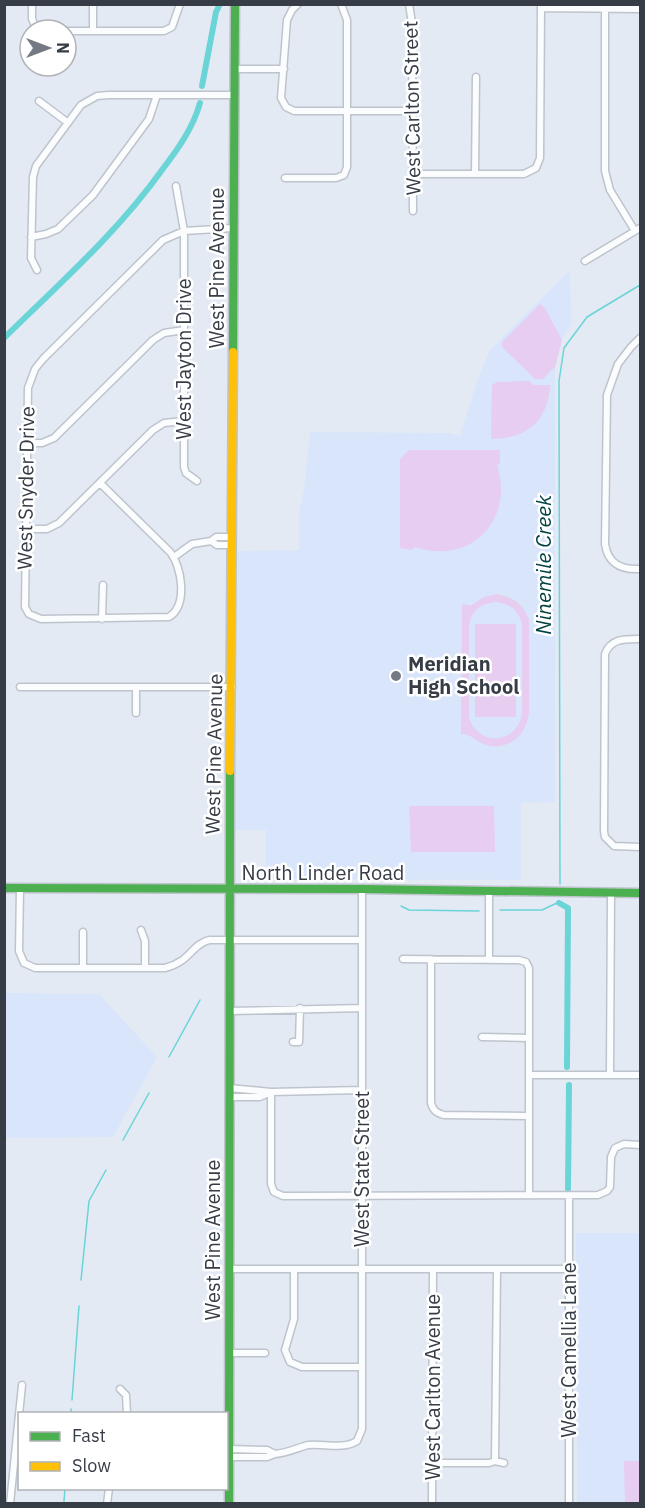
<svg xmlns="http://www.w3.org/2000/svg" width="645" height="1508" font-family="'IBM Plex Sans',sans-serif">
  <rect width="100%" height="100%" fill="#e4eaf4"/>
  <path fill="#d8e5fa" d="M570,270l1,54 -9,16 -7,28v434l-34,1v77l-255,-1v-49h-31l2,-279 62,-1v-38l5,-22 6,-58 140,1 10,3 17,-55 13,-31z
    M5,993l94,1 58,63 -44,80 -108,1z
    M576,1233h64v270h-63z"/>
  <path fill="#e7cdef" fill-rule="evenodd" d="M540,304l5,4 17,32 -7,27 -12,12h-8l-33,-32v-5z
    M529,381l5,4h16c-2,36 -23,54 -59,54l1,-54 5,-3z
    M409,450h91v13l-3,2c18,55 -27,101 -82,82l-3,3 -12,-2v-89z
    M498,594c15,3 26,11 31,26v91c-1,22 -19,40 -42,34 -11,-3 -15,-11 -26,-11l1,-130 7,1 1,1 14,-9zM496,602c13,1 22,8 26,21v91c-5,30 -43,33 -53,4v-90c1,-16 11,-25 27,-26z
    M475,624h41v93h-41z
    M409,806h85l1,46h-84z
    M624,1461h16v42h-15z"/>
  <g fill="none" stroke-linecap="round" stroke-linejoin="round">
    <path stroke="#6ad4d7" stroke-width="1.5" d="M560,884l-1,-503 5,-33 23,-31 53,-32
      M401,906l8,4 70,1
      M500,910h42l17,-8
      M169,1057l31,-57
      M123,1140l26,-47
      M81,1280l8,-79 17,-31
      M72,1400l7,-94
      M71,1414v-5
      M64,1501l1,-13"/>
    <path stroke="#6ad4d7" stroke-width="6" d="M202,86l14,-74 4,-8
      M4,338c55,-54 113,-105 158,-168 16,-21 31,-42 38,-67
      M559,903l9,5 -1,159
      M568,1189l1,-104"/>
    <g stroke="#bec4cc" stroke-width="9">
      <path id="street" d="M32,4v15l4,9 7,2
        M298,4l-6,6 -5,10 -6,78 5,9 8,4h118
        M409,4l3,19 1,188
        M605,4v167l5,19 25,41
        M541,8l99,1
        M66,31h98l8,-4 8,-23
        M93,31v-27
        M234,69h50
        M39,101l28,21
        M413,174h111l12,-6 4,-10 1,-154
        M475,174l1,-97
        M285,178h51l8,-3 3,-8v-147l-6,-16
        M176,186l8,45v236l2,6 11,8
        M31,237l15,-3 12,-5 35,-34 56,-76 8,-24
        M585,261l55,-33
        M37,270l-6,-12 2,-81 3,-11 45,-61 16,-9 11,-1h126
        M640,338l-9,9 -13,17 -11,31 -2,149c3,20 16,26 35,25
        M27,443h15l12,-5 99,-98 11,-7 20,-3
        M100,483l70,69c12,15 18,53 -1,65l-128,2 -12,-5 -4,-7 3,-219 7,-19 8,-10 120,-119 21,-9 49,-3
        M25,529h22l12,-6 94,-93 11,-7 19,-2
        M232,537h-16l-5,4 6,4h15
        M174,557l18,-13 19,-3
        M102,619l1,-34
        M640,639c-15,0 -29,-1 -35,15l-1,177 1,6 9,9 26,1
        M20,687h212
        M136,713v-26
        M20,888l-1,63 5,12 11,5h130c25,-6 26,-23 44,-28h153
        M489,892v68
        M141,930l4,11v27
        M403,959l116,1 7,2 3,6v227
        M431,959v144c2,7 5,10 13,12l85,1
        M83,968v-36
        M229,1011l133,-3
        M482,1037l47,1
        M293,1042h6l1,-34
        M529,1075h111
        M610,1075l1,-182
        M361,1090l-90,2v92l3,8 9,4 315,-1 9,-4 3,-4 1,-30 4,-9 9,-4 16,1
        M229,1097h31l11,-5 -42,-4
        M229,1269h340
        M294,1269v50l-9,31 5,12 12,5h60
        M229,1353h36
        M120,1389l6,6 1,19
        M357,1441l5,-12v-540
        M229,1449l38,1 8,4 -8,3h-38
        M275,1454c12,-1 22,-6 33,-9 15,-2 35,5 49,-4
        M495,1461l2,-191
        M432,1463h57l6,-2 9,2
        M10,1504l12,-119
        M107,1504l2,-16
        M432,1504l1,-234
        M569,1504v-308"/>
    </g>
    <g stroke="#bec4cc" stroke-width="11">
      <path id="fast" d="M233,352l2,-348
        M4,888l358,1 278,4
        M229,1504l1,-733"/>
    </g>
    <g stroke="#bec4cc" stroke-width="11">
      <path id="slow" d="M230,771l3,-419"/>
    </g>
    <use href="#street" stroke="#fbfcfd" stroke-width="6"/>
    <use href="#fast" stroke="#4caf50" stroke-width="8"/>
    <use href="#slow" stroke="#ffc107" stroke-width="8"/>
  </g>
  <circle fill="#747a83" stroke="#fff" stroke-width="2" cx="396" cy="676" r="6"/>
  <g text-anchor="middle" stroke-width="5" stroke-linejoin="round" paint-order="stroke">
    <g font-size="20" fill="#373d46" stroke="#fff">
      <text transform="translate(412 108) rotate(-91)" y="7">West Carlton Street</text>
      <text transform="translate(217 268) rotate(-90)" y="7">West Pine Avenue</text>
      <text transform="translate(184 359) rotate(-90)" y="7">West Jayton Drive</text>
      <text transform="translate(26 488) rotate(-89)" y="7">West Snyder Drive</text>
      <text transform="translate(214 754) rotate(-89)" y="7">West Pine Avenue</text>
      <text x="323" y="880">North Linder Road</text>
      <text transform="translate(362 1169) rotate(-90)" y="7">West State Street</text>
      <text transform="translate(213 1240) rotate(-90)" y="7">West Pine Avenue</text>
      <text transform="translate(569 1350) rotate(-90)" y="7">West Camellia Lane</text>
      <text transform="translate(433 1387) rotate(-90)" y="7">West Carlton Avenue</text>
    </g>
    <g font-size="20" font-weight="bold" fill="#373d46" stroke="#fff" text-anchor="start">
      <text x="408" y="671">Meridian<tspan x="408" dy="23">High School</tspan></text>
    </g>
    <g font-size="21" font-style="italic" fill="#004242" stroke="#fff">
      <text transform="translate(544 565) rotate(-90)" y="7">Ninemile Creek</text>
    </g>
  </g>
  <rect width="645" height="1508" fill="none" stroke="#373d46" stroke-width="12"/>
  <rect x="18" y="1412" width="210" height="78" fill="#ffffff" stroke="#afb1b5" stroke-width="1.5"/>
  <rect x="30" y="1432" width="30" height="9" fill="#4caf50" stroke="#afb1b5" stroke-width="1.5"/>
  <text x="72" y="1442" font-size="18" fill="#373d46">Fast</text>
  <rect x="30" y="1462" width="30" height="9" fill="#ffc107" stroke="#afb1b5" stroke-width="1.5"/>
  <text x="72" y="1472" font-size="18" fill="#373d46">Slow</text>
  <g transform="translate(48 48) rotate(90)"><circle r="28" fill="#ffffff" stroke="#afb1b5" stroke-width="1.5"/>
  <path d="M0-4.5L10 22L0 15L-10 22Z" fill="#747a83"/>
  <text y="-9" font-size="16" font-weight="bold" text-anchor="middle" fill="#373d46">N</text>
  </g>
</svg>
